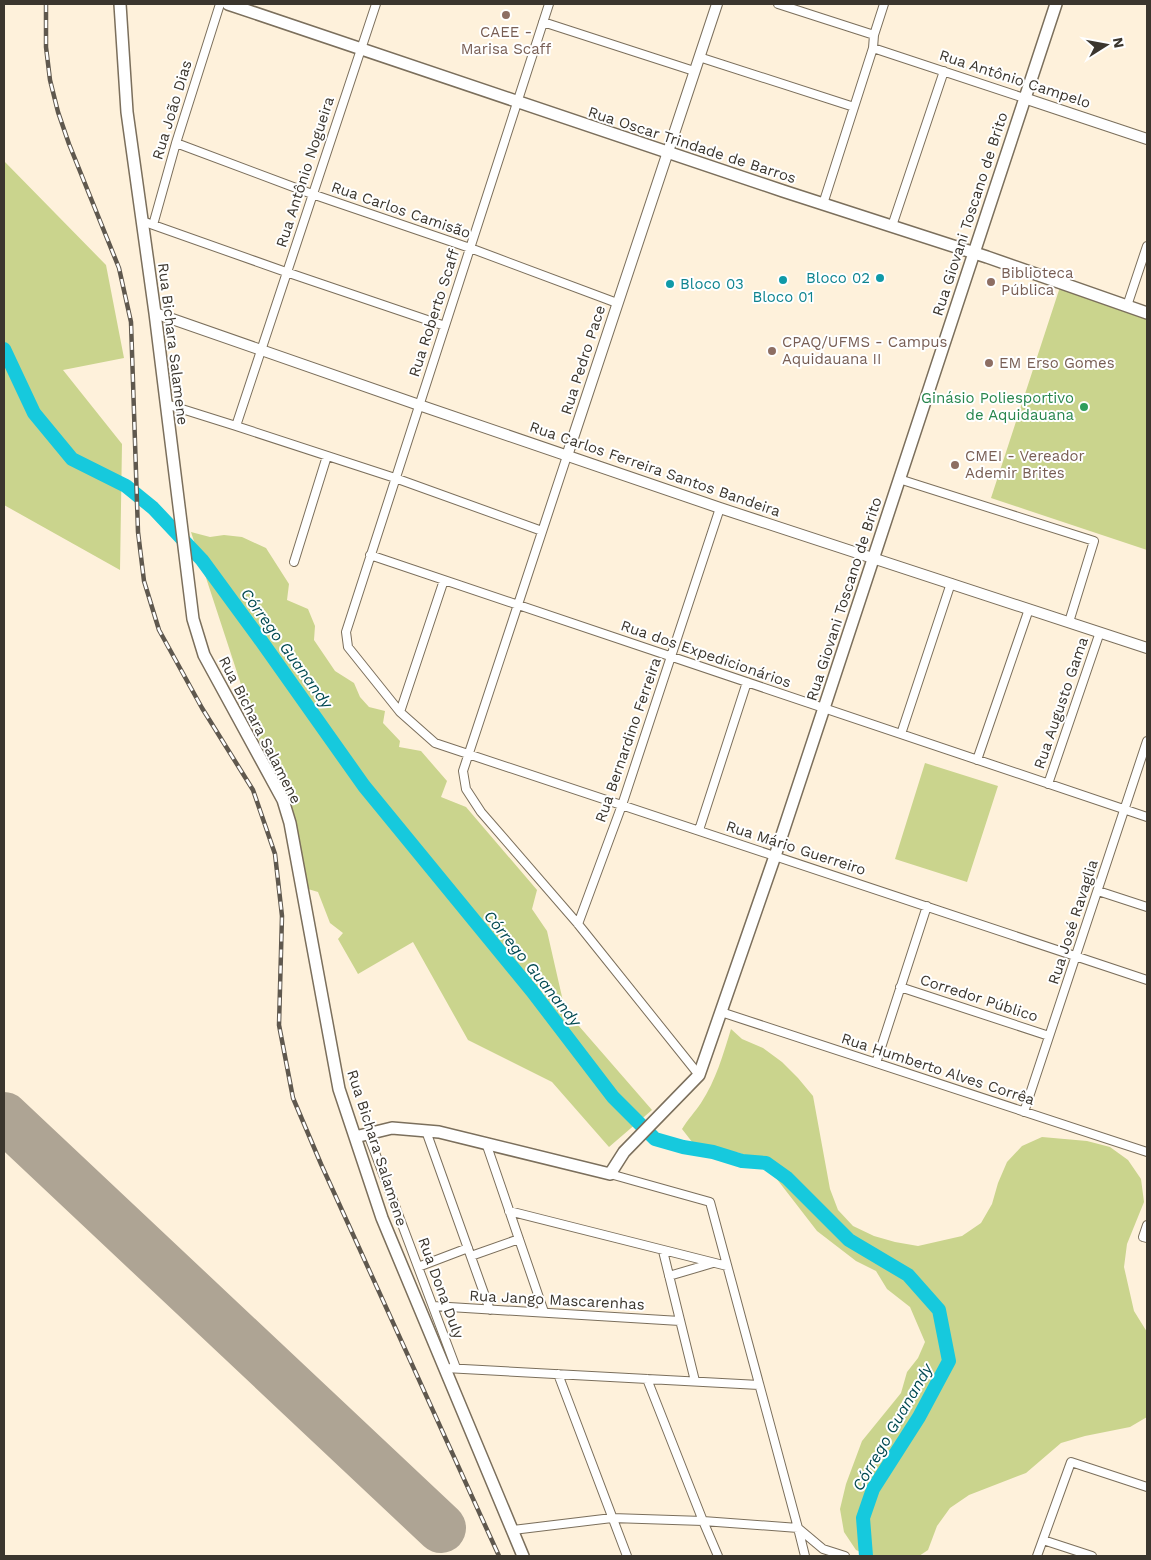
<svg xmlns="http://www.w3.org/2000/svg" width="1151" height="1560" font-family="'Work Sans',sans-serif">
  <rect width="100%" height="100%" fill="#fef1db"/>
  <path fill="#cad48d" d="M4,161l102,104 18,93 -61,12 59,74 -2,126 -116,-65z
    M1060,287l87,29v234l-156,-52z
    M191,532l19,5 14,-2 18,2 24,11 23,36 -2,16 21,9 7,17 -1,14 21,31 19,12 6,14 9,10 16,4 -2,12 17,18 -1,6 22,4 26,30 -6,16 25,10 71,83 -5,19 15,22 18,79 87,100 -43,37 -57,-65 -84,-42 -55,-98 -55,32 -20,-35 5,-6 -13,-10 -12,-31 -10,-3z
    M925,763l73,23 -31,96 -72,-23z
    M731,1029l11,10 21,9 19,14 16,16 15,18 17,93 8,21 15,16 21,10 21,6 23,4 44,-10 19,-13 11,-19 6,-21 9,-21 15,-16 20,-9 45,4 23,6 18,13 13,19 3,23 -17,42 -3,23 10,44 13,21v85l-17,10 -45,9 -24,7 -35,30 -57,22 -19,13 -13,18 -9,24 -9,6h-49l-14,-6 -12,-18 -4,-23 6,-25 16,-43 39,-48 6,-21 11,-14 7,-16 -15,-35 -23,-18 -11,-18 -20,-10 -39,-30 -41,-53 -16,-15 -20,-10 -22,-4 -22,-2 -14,-18c6,-10 13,-17 19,-26 15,-23 22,-48 30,-74z"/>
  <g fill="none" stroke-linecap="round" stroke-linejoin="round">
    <path stroke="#16c9dd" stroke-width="14" d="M4,349l30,64 38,46 54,27 27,22 49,52 55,75 107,151 168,205 81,106 42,42 28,8 30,5 29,9 24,2 21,15 62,62 59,35 31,35 10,51 -30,56 -46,72 -10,29 3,38"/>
    <path stroke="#aea494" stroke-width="50" d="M4,1117l437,411"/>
    <g stroke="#7b6f5c" stroke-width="10">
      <path id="minor" d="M376,4l-140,422 159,52 147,53
        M778,4l96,31
        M543,22l151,49
        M873,48l151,50
        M699,57l155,50
        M176,143l136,51 158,54 147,55
        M823,204l50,-156 1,-13 10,-31
        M142,221l144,51 159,54
        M153,225l23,-82 44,-139
        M892,226l52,-155
        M1127,306l20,-60
        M166,404l70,22
        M567,456l-104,315 3,18 15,23 97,112 121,151
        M899,479l195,62 -25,81
        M370,555l777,262
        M294,562l33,-106
        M444,580l-44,132 35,31 712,237
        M400,712l-52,-65 -2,-15 203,-628
        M901,734l50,-151
        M977,760l52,-151
        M1048,784l52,-152
        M699,830l48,-148
        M1098,891l49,16
        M578,924l44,-119 98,-297
        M900,987l149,49
        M721,1012l426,140
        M876,1063l51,-157
        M1024,1112l123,-371
        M426,1131l64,179
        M368,1134l88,234
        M486,1143l58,169
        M610,1174l100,28 88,326 25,21 22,7
        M509,1211l218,55
        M1147,1225l-4,12 4,1
        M663,1251l32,130
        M471,1256l48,-17
        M418,1267l50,-19
        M669,1276l44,-13
        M433,1306l247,15
        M445,1368l314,17
        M558,1374l69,182
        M647,1379l56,142 15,35
        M513,1530l99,-12 91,3 95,7 7,28
        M1043,1540l49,16
        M1037,1556l34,-94 76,25"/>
    </g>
    <g stroke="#7b6f5c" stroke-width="12">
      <path id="tertiary" d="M1024,98l123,41
        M155,313l264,92 301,103 427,140
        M567,456l150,-452"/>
    </g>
    <g stroke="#7b6f5c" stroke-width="14">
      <path id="secondary" d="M120,4l7,108 28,201 38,306 11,36 79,145 7,23 49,266 43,129 141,338
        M228,4l555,187 204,66 160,56
        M355,1137l37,-9 47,4 171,42 14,-22 75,-77 76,-219 49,-148 232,-704"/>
    </g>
    <use href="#minor" stroke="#fff" stroke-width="8"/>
    <use href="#tertiary" stroke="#fff" stroke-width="10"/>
    <use href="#secondary" stroke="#fff" stroke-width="11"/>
    <g stroke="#5f584e" stroke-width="4.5">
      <path id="rail" d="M46,4v43l4,33 8,32 11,32 50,124 12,54 7,210 6,49 15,49 43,78 51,82 22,64 7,62 -3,109 14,73 28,66 178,392"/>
    </g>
    <use href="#rail" stroke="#fff" stroke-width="2.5" stroke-dasharray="8" stroke-linecap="butt"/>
  </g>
  <g fill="#8d6e63" stroke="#fff" stroke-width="2">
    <circle cx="506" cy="15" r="5"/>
    <circle cx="991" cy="282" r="5"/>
    <circle cx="772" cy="351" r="5"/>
    <circle cx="989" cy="363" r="5"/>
    <circle cx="955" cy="465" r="5"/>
  </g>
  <g fill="#0f9aa8" stroke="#fff" stroke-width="2">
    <circle cx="880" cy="278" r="5"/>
    <circle cx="783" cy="280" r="5"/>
    <circle cx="670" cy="284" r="5"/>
  </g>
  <circle fill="#2e9e5b" stroke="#fff" stroke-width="2" cx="1084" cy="407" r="5"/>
  <g text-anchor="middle" stroke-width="4" stroke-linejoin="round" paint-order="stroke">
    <g font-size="15" fill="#785e54" stroke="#fff" text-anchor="start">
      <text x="506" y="37" text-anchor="middle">CAEE -<tspan x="506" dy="17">Marisa Scaff</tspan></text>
      <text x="1001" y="278">Biblioteca<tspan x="1001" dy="17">Pública</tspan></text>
      <text x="782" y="347">CPAQ/UFMS - Campus<tspan x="782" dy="17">Aquidauana II</tspan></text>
      <text x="999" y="368">EM Erso Gomes</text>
      <text x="965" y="461">CMEI - Vereador<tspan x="965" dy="17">Ademir Brites</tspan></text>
    </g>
    <g font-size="15" fill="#3b362e" stroke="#fff">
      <text transform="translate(1015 79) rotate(18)" y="5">Rua Antônio Campelo</text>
      <text transform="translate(172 110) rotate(-73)" y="5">Rua João Dias</text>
      <text transform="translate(692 145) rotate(18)" y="5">Rua Oscar Trindade de Barros</text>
      <text transform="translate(305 172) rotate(-72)" y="5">Rua Antônio Nogueira</text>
      <text transform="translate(401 210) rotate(19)" y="5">Rua Carlos Camisão</text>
      <text transform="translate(970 214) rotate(-72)" y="5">Rua Giovani Toscano de Brito</text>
      <text transform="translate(434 313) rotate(-72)" y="5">Rua Roberto Scaff</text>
      <text transform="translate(173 344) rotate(83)" y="5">Rua Bichara Salamene</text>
      <text transform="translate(583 360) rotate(-72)" y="5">Rua Pedro Pace</text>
      <text transform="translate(655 469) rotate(19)" y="5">Rua Carlos Ferreira Santos Bandeira</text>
      <text transform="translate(844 599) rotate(-72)" y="5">Rua Giovani Toscano de Brito</text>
      <text transform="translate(706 654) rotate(19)" y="5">Rua dos Expedicionários</text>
      <text transform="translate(1061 703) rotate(-71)" y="5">Rua Augusto Gama</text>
      <text transform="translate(260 730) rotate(63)" y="5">Rua Bichara Salamene</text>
      <text transform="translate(628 740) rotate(-71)" y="5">Rua Bernardino Ferreira</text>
      <text transform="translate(796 848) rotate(18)" y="5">Rua Mário Guerreiro</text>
      <text transform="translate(1073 922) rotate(-72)" y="5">Rua José Ravaglia</text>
      <text transform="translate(979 998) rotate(18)" y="5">Corredor Público</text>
      <text transform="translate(938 1069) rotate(18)" y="5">Rua Humberto Alves Corrêa</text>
      <text transform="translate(377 1148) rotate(72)" y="5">Rua Bichara Salamene</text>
      <text transform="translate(441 1288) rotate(70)" y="5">Rua Dona Duly</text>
      <text transform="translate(557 1300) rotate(3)" y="5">Rua Jango Mascarenhas</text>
    </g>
    <g font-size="15" fill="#0d838f" stroke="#fff" text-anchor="end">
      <text x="870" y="283">Bloco 02</text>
      <text x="680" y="289" text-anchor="start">Bloco 03</text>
      <text x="783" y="302" text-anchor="middle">Bloco 01</text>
    </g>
    <g font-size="15" fill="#27864d" stroke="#fff" text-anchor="end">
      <text x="1074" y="403">Ginásio Poliesportivo<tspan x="1074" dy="17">de Aquidauana</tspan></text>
    </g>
    <g font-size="16" font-style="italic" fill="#004951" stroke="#fff">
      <text transform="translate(287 648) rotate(54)" y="6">Córrego Guanandy</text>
      <text transform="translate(533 968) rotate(51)" y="6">Córrego Guanandy</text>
      <text transform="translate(892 1427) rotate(-60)" y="6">Córrego Guanandy</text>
    </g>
  </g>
  <rect width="1151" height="1560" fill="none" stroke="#3b362e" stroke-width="10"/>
  <g transform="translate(1106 45) rotate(79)" stroke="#ffffff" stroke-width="4" paint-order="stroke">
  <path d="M0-4L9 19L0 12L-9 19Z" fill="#3b362e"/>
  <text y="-8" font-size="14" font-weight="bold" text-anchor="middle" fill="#3b362e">N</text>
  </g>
</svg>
